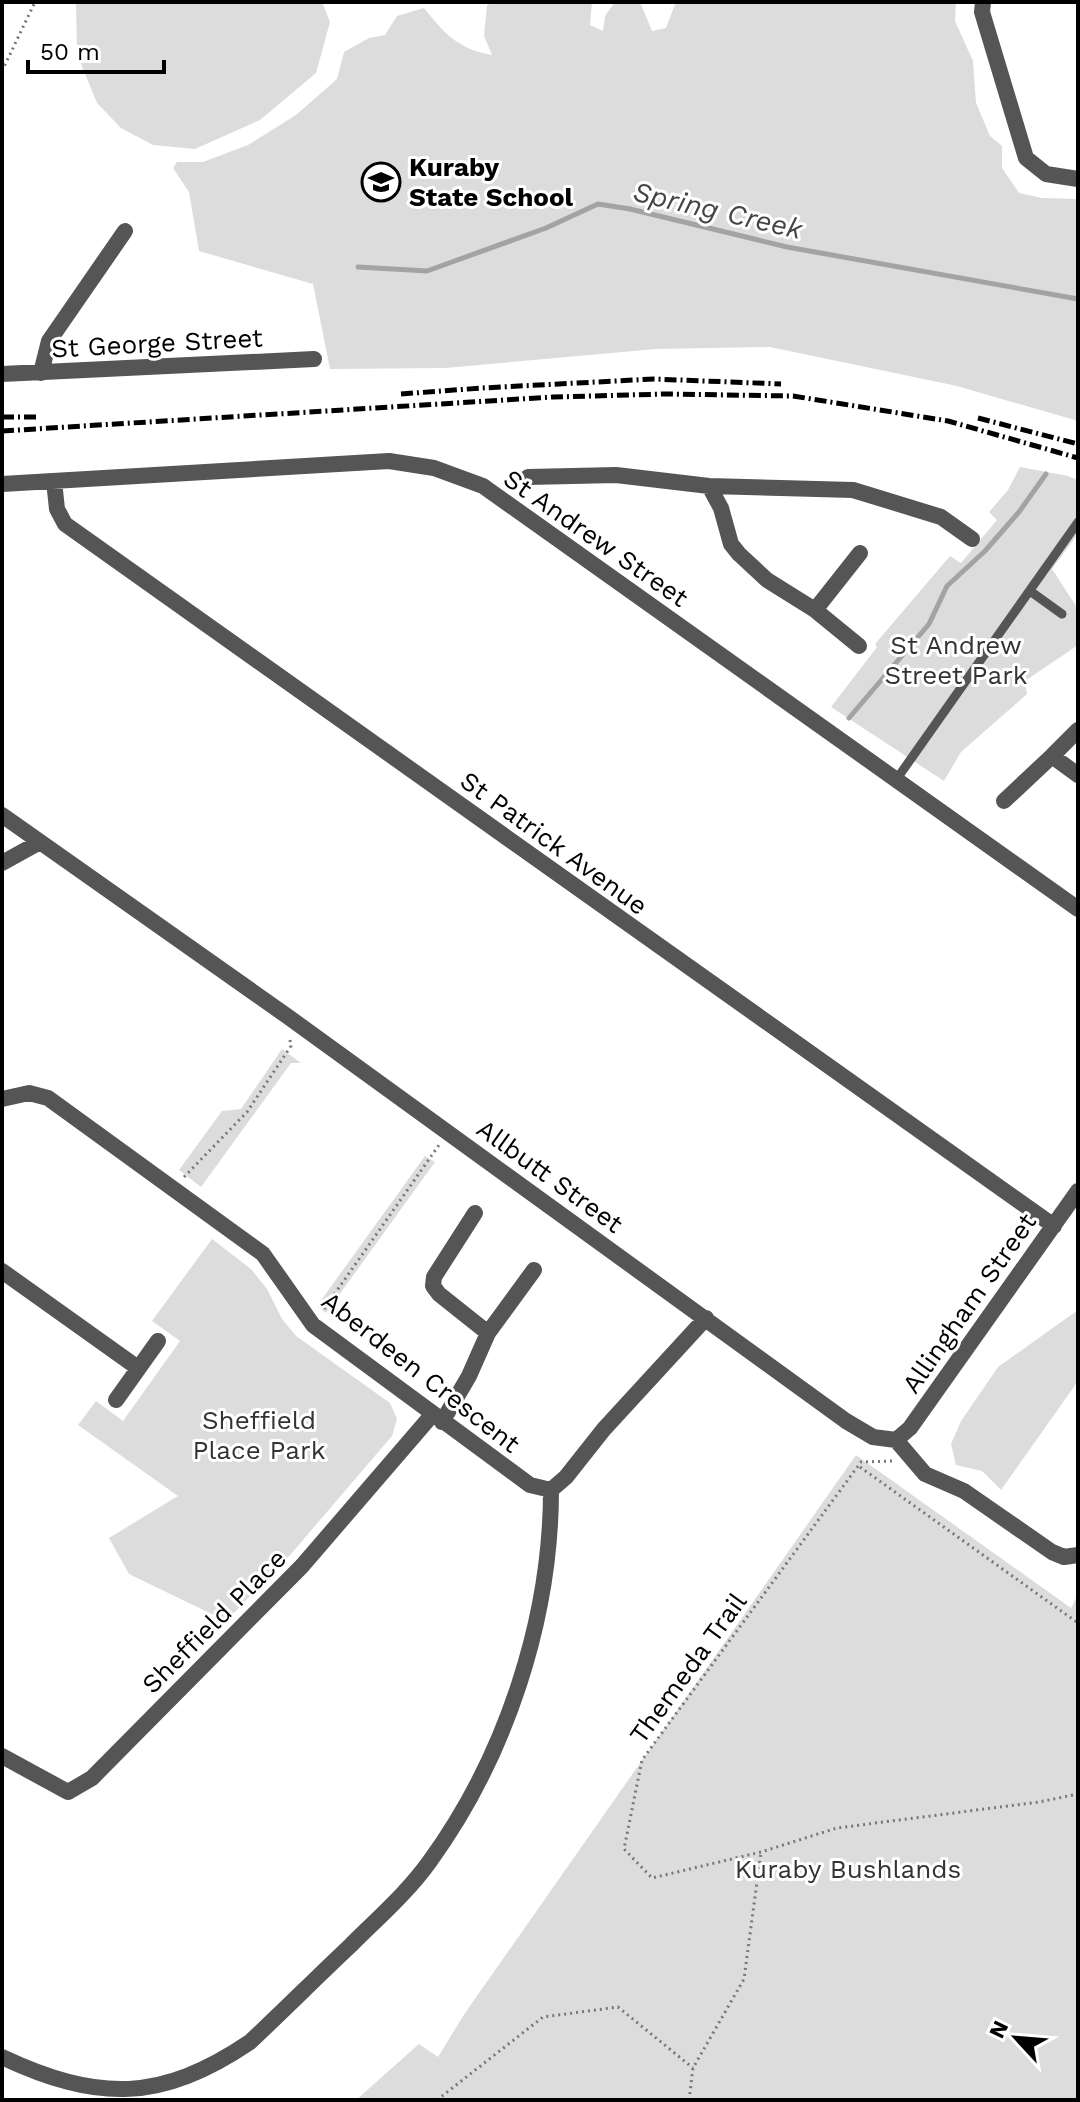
<svg xmlns="http://www.w3.org/2000/svg" width="1080" height="2102" font-family="'Work Sans',sans-serif">
  <rect width="100%" height="100%" fill="#fff"/>
  <path fill="#dcdcdc" d="M76,2h246l8,20 -14,51 -56,47 -65,29 -42,-4 -32,-17 -24,-25 -20,-49z
    M496,2h96l-2,23 13,6 2,-15 10,-14h25l12,29 14,-3 10,-26h280l-1,19 18,40 3,42 14,33 12,10v22l17,25 23,5 36,1v222l-121,-35 -187,-39 -114,2 -211,19 -115,1 -17,-85 -114,-33 -10,-59 -16,-24 4,-6h26l45,-17 48,-30 41,-36 7,-27 25,-14 16,-3 12,-19 27,-8c21,26 34,41 68,47l-8,-19 3,-31z
    M1020,467l48,9 10,4v54l-26,35 26,40v36l-53,36 2,13 -66,58 -17,29 -113,-74 46,-60 -2,-3 75,-88 11,7 36,-43 -8,-8 19,-22z
    M282,1049l19,14h-10l-90,124 -22,-17 43,-59 19,-2z
    M425,1156l10,6 -109,151 -9,-7z
    M212,1239l39,30 16,20 15,30 14,17 94,67 7,16 -5,17 -101,118 -65,67 -97,-47 -20,-36 69,-42 -100,-71 18,-24 27,20 57,-80 -28,-20z
    M1078,1310v71l-77,109 -19,-19 -26,-6 -5,-21 10,-23 37,-54z
    M856,1455l215,153 7,-14v506h-722l63,-56 19,13 27,-44z"/>
  <g fill="none" stroke-linecap="round" stroke-linejoin="round">
    <path stroke="#a3a3a3" stroke-width="5" d="M358,267l69,4 119,-43 52,-24 32,5 157,38 291,52
      M849,718l80,-94 18,-38 38,-35 34,-39 27,-38"/>
    <path stroke="#777" stroke-width="3" stroke-dasharray="2 4" stroke-linecap="butt" d="M2,71l33,-69
      M184,1177l63,-65 44,-66 -1,-6
      M324,1309l115,-164
      M892,1461l-31,1 -219,298 -18,89 28,29 109,-26 76,-24 202,-26 39,-8
      M860,1467l218,156
      M437,2100l106,-83 75,-10 75,61
      M689,2100l4,-32 51,-89 17,-127"/>
    <path stroke="#555" stroke-width="9" d="M1030,591l32,23
      M896,780l182,-258"/>
    <path stroke="#555" stroke-width="16" d="M983,2l-1,10 44,146 20,16 32,5
      M41,373l8,-32 76,-110
      M2,374l312,-15
      M528,477l88,-2 93,11 144,4 88,27 31,22
      M54,481l3,28 8,15 989,702
      M2,484l387,-23 45,7 49,18 595,423
      M709,486l12,22 10,36 8,10 28,26 48,30 44,36
      M815,610l45,-57
      M1052,756l26,-26
      M1004,801l48,-45 26,19
      M2,815l285,201 559,405 27,16 23,3 29,34 39,17 88,61 12,5 14,-2
      M2,863l38,-21
      M2,1099l27,-6 19,5 215,156 50,71 217,160 21,5
      M2,1271l136,97
      M488,1333l46,-63
      M116,1400l42,-59
      M442,1422l27,-46 19,-43 -49,-39 -6,-8 1,-9 41,-64
      M896,1440l14,-12 168,-237
      M2,1756l66,36 24,-14 210,-212 130,-151
      M2,2057c96,45 159,45 248,-15 34,-32 67,-65 101,-97 27,-27 57,-53 79,-84 76,-105 121,-242 121,-371l15,-13 38,-48 102,-111"/>
    <path stroke="#000" stroke-width="5" stroke-dasharray="12 4 2 4" stroke-linecap="butt" d="M401,394l81,-6 172,-9 127,5
      M2,417h36
      M978,418l100,26
      M2,431l551,-34 112,-3 128,2 155,25 130,37"/>
  </g>
  <defs>
    <g id="school-ring" transform="scale(2)"><circle r="9.5" fill="#fff" stroke="#000" stroke-width="1.5"/><path d="M0-5L7-2L0 1L-7-2ZM-4 1L0 2.5L4 1V4Q0 6-4 4Z" fill="#000"/></g>
  </defs>
  <g fill-rule="evenodd">
    <use href="#school-ring" x="381" y="182"/>
  </g>
  <g text-anchor="middle" stroke-width="6" stroke-linejoin="round" paint-order="stroke">
    <g font-size="26" font-weight="bold" fill="#000" stroke="#fff" text-anchor="start">
      <text x="409" y="176">Kuraby<tspan x="409" dy="30">State School</tspan></text>
    </g>
    <g font-size="26" fill="#000" stroke="#fff">
      <text transform="translate(157 343) rotate(-3)" y="9">St George Street</text>
      <text transform="translate(596 538) rotate(35)" y="9">St Andrew Street</text>
      <text transform="translate(554 843) rotate(36)" y="9">St Patrick Avenue</text>
      <text transform="translate(550 1176) rotate(36)" y="9">Allbutt Street</text>
      <text transform="translate(969 1303) rotate(-55)" y="9">Allingham Street</text>
      <text transform="translate(421 1372) rotate(38)" y="9">Aberdeen Crescent</text>
      <text transform="translate(214 1621) rotate(-45)" y="9">Sheffield Place</text>
      <text transform="translate(688 1668) rotate(-54)" y="9">Themeda Trail</text>
    </g>
    <g font-size="26" fill="#333" stroke="#fff">
      <text x="956" y="654">St Andrew<tspan x="956" dy="30">Street Park</tspan></text>
      <text x="259" y="1429">Sheffield<tspan x="259" dy="30">Place Park</tspan></text>
      <text x="848" y="1878">Kuraby Bushlands</text>
    </g>
    <g font-size="28" font-style="italic" fill="#444" stroke="#fff">
      <text transform="translate(718 210) rotate(13)" y="10">Spring Creek</text>
    </g>
  </g>
  <rect width="1080" height="2102" fill="none" stroke="#000000" stroke-width="8"/>
  <g transform="translate(1016 2038) rotate(296)" stroke="#ffffff" stroke-width="6" paint-order="stroke">
  <path d="M0-6L14 30L0 20L-14 30Z" fill="#000000"/>
  <text y="-12" font-size="22" font-weight="bold" text-anchor="middle" fill="#000000">N</text>
  </g>
  <path d="M28 60v12h136v-12" fill="none" stroke="#000000" stroke-width="4"/>
  <text x="40" y="60" font-size="24" fill="#000000" stroke="#ffffff" stroke-width="6" paint-order="stroke">50 m</text>
</svg>
